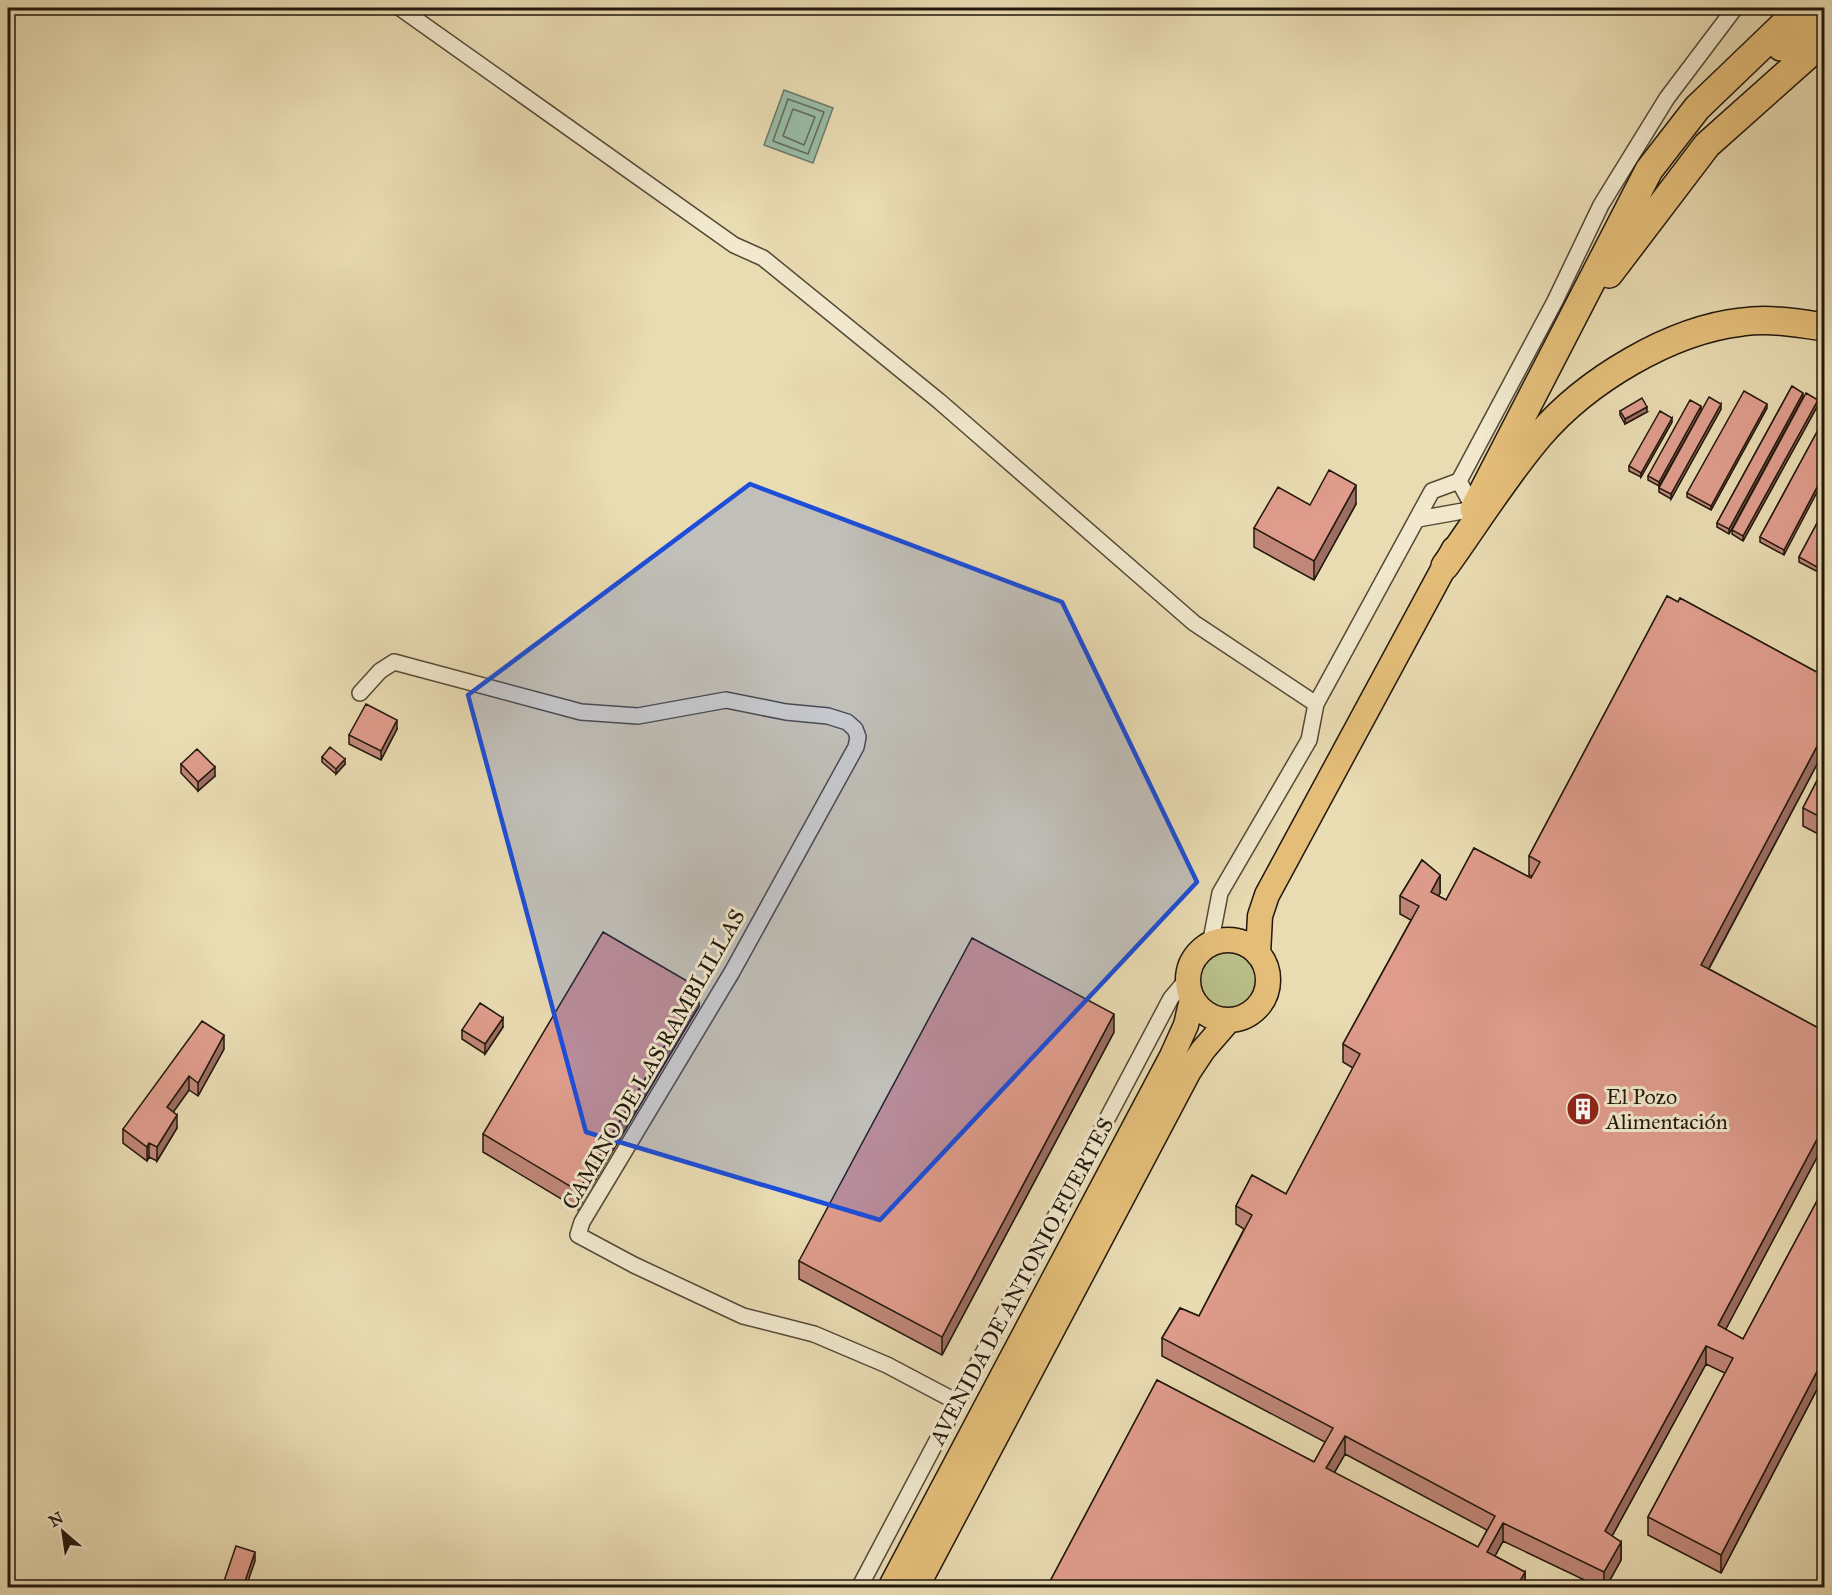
<svg xmlns="http://www.w3.org/2000/svg" width="1832" height="1595" font-family="'IM FELL Great Primer',serif">
  <rect width="100%" height="100%" fill="#e9dbb2"/>
  <filter id="stains"><feTurbulence type="fractalNoise" baseFrequency=".00333" numOctaves="4"/><feColorMatrix values="0 0 0 0 .2 0 0 0 0 .09 0 0 0 0 .02 0 0 0 .5 -.17"/></filter>
  <radialGradient id="worn" r=".72"><stop offset=".6" stop-color="#630" stop-opacity="0"/><stop offset="1" stop-color="#630" stop-opacity=".3"/></radialGradient>
  <path fill="#b9bf8a" stroke="#6e6c4b" stroke-width="1.5" d="M1192 980a36 36 0 1 1 72 0a36 36 0 1 1-72 0Z"/>
  <path fill="#99bca7" stroke="#697a69" stroke-width="1.5" d="M784,90l49,18 -20,55 -49,-18z"/>
  <g fill="none" stroke-linecap="round" stroke-linejoin="round">
    <path stroke="#5e6a5a" stroke-width="1.5" d="M788,99l36,13 -16,42 -35,-13z
      M793,109l22,8 -11,28 -21,-9z"/>
    <g stroke="#544936" stroke-width="18">
      <path id="minor" d="M400,8l334,237 29,13 176,143 255,222 122,81
        M1418,519l56,-10 -15,-28
        M360,693l20,-22 14,-9 187,50 57,4 88,-16 60,12 42,4 19,6 8,7 3,8 -2,10 -124,225 -150,250 -4,13 56,30 109,51 71,18 73,31 70,37
        M1210,945l10,-52 89,-153 7,-36 116,-213 27,-10 96,-180 46,-96 66,-107 68,-90
        M859,1588l312,-590 17,-20"/>
    </g>
    <g stroke="#22180c" stroke-width="27">
      <path id="primary" d="M1188 980a40 40 0 1 1 80 0a40 40 0 1 1-80 0Z
        M1258,954l2,-38 7,-21 187,-346
        M890,1588l282,-532 14,-31 6,-26
        M916,1588l273,-517 14,-21 26,-30"/>
    </g>
    <g stroke="#22180c" stroke-width="30">
      <path id="motorway" d="M1781,47l43,-32
        M1609,274l98,-129 101,-90 16,-11
        M1474,509l175,-339 48,-62 104,-100
        M1445,566c31,-43 60,-90 94,-130 47,-55 131,-106 203,-114 27,-4 56,1 82,5"/>
    </g>
    <use href="#minor" stroke="#f1e8cd" stroke-width="15"/>
    <use href="#primary" stroke="#e4be79" stroke-width="24"/>
    <use href="#motorway" stroke="#e4be79" stroke-width="27"/>
  </g>
  <path fill="#c08678" stroke="#22180c" stroke-width="1.5" fill-rule="evenodd" d="M1792,386l-63,148 -12,-7v-4z
    M1818,405l-75,136 -11,-7v-4z
    M1767,408l-56,102 -24,-13v-4z
    M1721,409l-50,90 -12,-7v-4z
    M1620,411l27,1 -22,12 -5,-9z
    M1701,411l-42,75 -11,-6v-4z
    M1824,419l-40,136 -24,-13v-5z
    M1672,422l-31,55 -12,-6v-5z
    M1356,504l-42,76 -60,-33v-19l56,-23z
    M1824,510l-2,64 -23,-12v-5z
    M1667,596l11,6 2,-4 144,78v75l-115,218 115,62v113l-99,186 18,9 74,-138 7,4v171l-103,197 -73,-38v-18l77,-144 -19,-9 -94,172 9,6v18l-15,27h-7l-96,-46 -8,15 30,16v12l7,3h-485l110,-207 157,82 11,-20 -163,-86v-18l18,-30 19,8 45,-87 -8,-5v-18l16,-31 34,19 67,-126 -10,-6v-18l68,-124 -11,-6v-18l22,-36 18,15v18l-2,3 8,4 28,-52 57,30 1,-2 -3,-1v-19zM1345,1454l142,76 -9,17 -144,-74z
    M397,729l-16,31 -32,-16v-9z
    M322,757l23,7 -9,10 -14,-12z
    M181,764l34,12 -17,15 -17,-18z
    M1824,767v70l-21,-11v-18z
    M699,1006l-121,203 -95,-57v-18z
    M503,1027l-18,27 -23,-15v-9z
    M1114,1032l-172,323 -143,-76v-18z
    M224,1049l-26,47 -9,-6 -16,22 4,16 -20,33 -8,-4 -2,4 -24,-18v-14z"/>
  <path fill="#9c6d62" stroke="#22180c" stroke-width="1.5" d="M1803,393v4l-74,137v-5z
    M1818,400v5l-75,136v-5z
    M1721,404v5l-50,90v-5z
    M1767,404v4l-56,102v-4z
    M1701,406v5l-42,75v-4z
    M1647,407v5l-22,12v-5z
    M1672,418v4l-31,55v-4z
    M1824,474v5l-40,76v-5z
    M1356,485v19l-42,76v-19z
    M397,720v9l-16,31v-9z
    M1824,733v18l-123,232v-18z
    M345,759v5l-9,10v-5z
    M215,767v9l-17,15v-9z
    M1440,875v18l-9,17v-18z
    M699,988v18l-121,203v-18z
    M1114,1014v18l-172,323v-18z
    M503,1018v9l-18,27v-10z
    M224,1035v14l-26,47v-13z
    M189,1076v14l-22,31v-14z
    M177,1115v13l-20,33v-14z
    M1824,1126v18l-106,200v-19z
    M149,1143v14l-2,4v-14z
    M1706,1346v18l-101,185v-18z
    M1824,1358v18l-103,197v-18z
    M1345,1436v18l-19,33v-19z
    M1503,1523v18l-16,30v-19z
    M1621,1542v18l-15,27h-2v-15z
    M255,1552v9l-9,26h-3z
    M1525,1572v15l-5,-6z"/>
  <path fill="#df9c8c" stroke="#22180c" stroke-width="1.5" fill-rule="evenodd" d="M1792,386l11,7 -74,136 -12,-6z
    M1744,391l23,13 -56,102 -24,-13z
    M1806,393l12,7 -75,136 -11,-6z
    M1709,397l12,7 -50,90 -12,-6z
    M1642,398l5,9 -22,12 -5,-8z
    M1690,400l11,6 -42,76 -11,-6z
    M1660,411l12,7 -31,55 -12,-7z
    M1824,419v55l-40,76 -24,-13z
    M1329,470l27,15 -42,76 -60,-33 24,-41 32,18z
    M1824,510v55l-2,5 -23,-13z
    M1667,596l11,6 2,-4 144,78v57l-123,232 123,66v95l-106,199 25,14 74,-138 7,4v153l-103,197 -73,-38 85,-159 -27,-12 -101,185 16,11 -17,30 -101,-49 -16,29 38,20 -5,9 12,6h-485l110,-207 157,82 19,-34 -171,-90 18,-30 19,8 53,-101 -16,-9 16,-31 34,19 74,-140 -17,-10 76,-138 -19,-10 22,-36 18,15 -9,17 15,8 28,-52 57,30 9,-16 -11,-6zM1345,1436l150,80 -17,31 -152,-79z
    M366,704l31,16 -16,31 -32,-16z
    M330,747l15,12 -9,10 -14,-12z
    M197,749l18,18 -17,15 -17,-18z
    M1824,767v52l-21,-11z
    M603,932l96,56 -121,203 -95,-57z
    M972,938l142,76 -172,323 -143,-76z
    M480,1003l23,15 -18,26 -23,-14z
    M202,1021l22,14 -26,48 -9,-7 -22,31 10,8 -20,32 -8,-4 -2,4 -24,-18z
    M236,1546l19,6 -12,35h-21z"/>
  <path fill="#1d4ed8" fill-opacity="0.2" stroke="#1d4ed8" stroke-width="4.5" stroke-linejoin="round" d="M750,484l312,118 135,280 -317,338 -294,-88 -118,-437z"/>
  <defs>
    <g id="building-disc" transform="scale(1.725)"><circle r="9.5" fill="#8f2418" stroke="#f1e8cd"/><path d="M-4-6H4V6H1V3H-1V6H-4ZM-2.5-4.3h1.7v1.8h-1.7ZM.8-4.3h1.7v1.8H.8ZM-2.5-1h1.7V.8h-1.7ZM.8-1h1.7V.8H.8Z" fill="#fff"/></g>
  </defs>
  <g fill-rule="evenodd">
    <use href="#building-disc" x="1583" y="1109"/>
  </g>
  <g text-anchor="middle" stroke-width="6" stroke-linejoin="round" paint-order="stroke">
    <g font-size="22" fill="#22180c" stroke="#f1e8cd">
      <text transform="translate(653 1059) rotate(-60)" y="8">CAMINO DE LAS RAMBLILLAS</text>
      <text transform="translate(1021 1281) rotate(-62)" y="8">AVENIDA DE ANTONIO FUERTES</text>
    </g>
    <g font-size="22" fill="#22180c" stroke="#f1e8cd" text-anchor="start">
      <text x="1606" y="1104">El Pozo<tspan x="1606" dy="25">Alimentación</tspan></text>
    </g>
  </g>
  <rect width="1832" height="1595" fill="none" stroke="#e9dbb2" stroke-width="30"/>
  <rect x="9" y="9" width="1814" height="1577" fill="none" stroke="#22180c" stroke-width="3"/>
  <rect x="15" y="15" width="1802" height="1565" fill="none" stroke="#22180c" stroke-width="1.5"/>
  <g transform="translate(63 1532) rotate(331)" stroke="#f1e8cd" stroke-width="4.5" paint-order="stroke">
  <path d="M0-4.5L10 22L0 15L-10 22Z" fill="#22180c"/>
  <text y="-9" font-size="16" font-weight="bold" text-anchor="middle" fill="#22180c">N</text>
  </g>
  <rect width="100%" height="100%" filter="url(#stains)"/>
  <rect width="100%" height="100%" fill="url(#worn)"/>
</svg>
